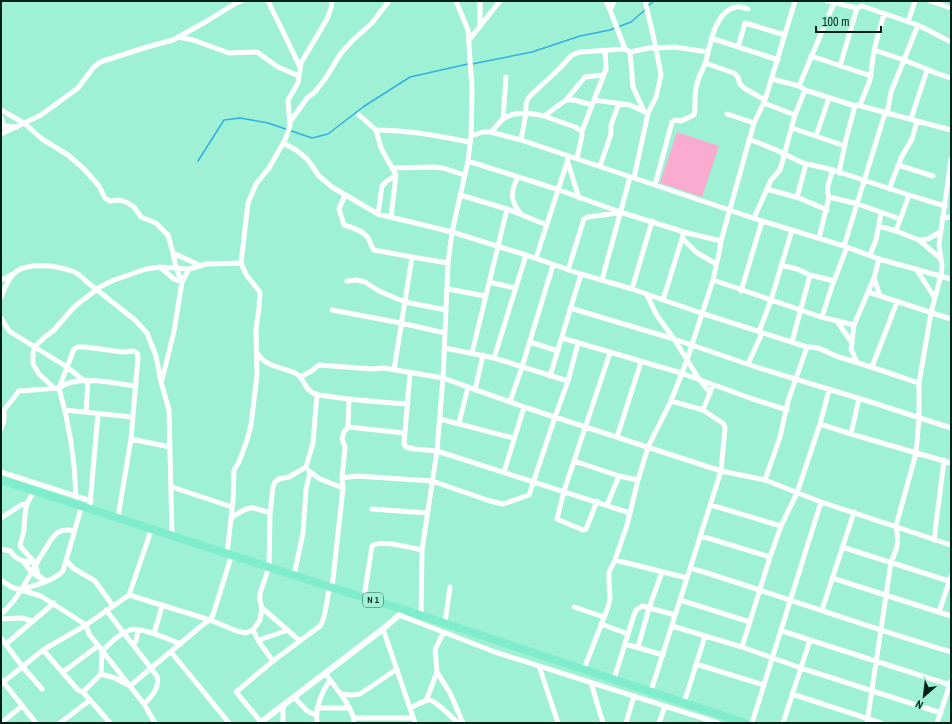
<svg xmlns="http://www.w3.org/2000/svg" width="952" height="724" font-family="'Archivo Narrow',sans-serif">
  <rect width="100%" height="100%" fill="#9ef1d4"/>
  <path fill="#faacd0" d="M677,132l42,14 -17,51 -42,-14z"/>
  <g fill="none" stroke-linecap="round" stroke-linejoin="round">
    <path stroke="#33aee0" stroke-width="1.5" d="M648,6l6,-5
      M472,64l60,-12 48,-16 30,-6 21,-8 15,-13
      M198,161l26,-41 16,-2 28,5 44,15 16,-4 35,-27 47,-30 58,-13"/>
    <path stroke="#fff" stroke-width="5" d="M268,1l32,66
      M456,1l12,29 4,59 -1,47
      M606,1l4,9
      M614,1l-4,9 15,39
      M645,1l11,47 18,-1 34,5
      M827,1l30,7
      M930,1l21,7
      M884,14l-10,36 30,10 32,13 15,5
      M908,22l7,-21
      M480,26v-25
      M178,37l15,3 36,13 28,-1 21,15 21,9
      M711,38l67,22
      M469,40l31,-39
      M738,47l7,-24 40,12
      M630,52l19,-4h7l5,27 -5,22 -8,16 -14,65
      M811,56l60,20
      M705,63l29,10 4,4 2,7 4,4 21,12
      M840,66l17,-58 5,-2 56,19 33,17
      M772,79l27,7 35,-83
      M799,86l6,4 50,16
      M566,100l19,-23 18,-2
      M594,100l36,5 15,7
      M860,105l10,-25 4,-30
      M1,110l23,13 18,16 26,16 16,14 15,17 6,12 5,3 10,-1 8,3 6,4 7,10 15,6 12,12 5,18 28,13
      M727,114l27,9
      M887,114l4,-22 27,-67
      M359,115l17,15 5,18 15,27 -5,42
      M795,115l10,-25
      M544,116l31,11 7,4v5l-5,22
      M1,117l3,9
      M503,119l3,-42
      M911,119l16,-49
      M290,122l17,-24 8,-6 10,-13 16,-26 11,-12 20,-18 17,-22
      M1,128l4,-2 12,1
      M792,128l53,18
      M376,130c32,0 62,6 93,12
      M582,131l24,-62 -1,-18
      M491,132c4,-4 7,-8 11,-12 11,-10 29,-7 42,-4l22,-16h8l18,5
      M1,134l40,-19 37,-27 15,-20 7,-6 47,-15 26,-7 34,-19 29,-18 6,-2
      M816,136l13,-38
      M749,139l27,11 27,13 30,7 76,25 36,11
      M521,140l5,-27v-9l3,-7 31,-29 9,-10 3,-3 8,-3 45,-3 5,3 3,35 11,24
      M283,143l13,7 11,9 12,17 13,11 46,27 74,18 74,23 55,19 51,15 69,24 106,34c13,-1 20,6 32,10 27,8 53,17 80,26
      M468,161l91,29 61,22 64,20 37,9
      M568,163l11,35
      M898,165l35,11
      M600,166l11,-32v-9l8,-22
      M393,168l40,-1 10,1 21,7
      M839,173l7,-34 9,-33 2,-1 94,25
      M518,177c-8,15 -8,24 3,37
      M655,185l17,-63 3,-2 6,1 13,-6c2,-9 0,-18 2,-27 1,-9 7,-18 10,-27 4,-16 9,-50 30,-54 4,-1 9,1 12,2
      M767,189l32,9 28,12
      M889,189l13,-33 10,-17 5,-18
      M345,195l-6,14 5,16c7,2 20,6 24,13 3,4 2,8 6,12l38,7
      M460,195l47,14 40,16
      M797,197l9,-33
      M829,197l29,7 42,15
      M378,214l4,-28 5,-5 9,-6
      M754,218l17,-38 9,-10 15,-55 -31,-12
      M942,218l9,-1
      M879,226l17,5 23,9 22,19
      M896,231l13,-36
      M819,238l10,-41c-4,-9 1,-17 4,-27
      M683,239l13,13 20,12
      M919,240l9,-1 12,-7
      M844,246l41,-133
      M173,253l3,15 6,14
      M870,255l6,-15 5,-27
      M536,258l33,-102
      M781,265l16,4 13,6 -18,67
      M160,267l14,12 8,3
      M916,269l19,29
      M568,270l16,-51 4,-2 29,-4
      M810,275l24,6
      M874,278l6,18
      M1,280l12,-6
      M602,280l28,-103
      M713,280l108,37 33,8
      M347,281l10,-1 8,2 14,9 26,11 41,8
      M489,282l26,6
      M448,289l37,7
      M632,289l20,-68
      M741,291l21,-70
      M868,292l83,27
      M647,295l9,19 18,25 25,40 11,14
      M1,297c3,-8 9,-21 16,-26 13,-9 41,-5 55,0 6,2 11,7 15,11l48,38 12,13 9,23 5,26 8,28 3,125
      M663,300l21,-68
      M771,300l21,-70
      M570,308l104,31 85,29 115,35 77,25
      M332,310l69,13 44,10
      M822,317l10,-31 15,-39
      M1,318l8,13 58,36 16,13
      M837,321l15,22
      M759,332l12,-32
      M562,338l119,35 69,25 37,12
      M530,342l28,9
      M472,353l35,-144
      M258,354c8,13 24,13 37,19 9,4 9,16 18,20 6,3 15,3 21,4 25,4 49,5 74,7
      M494,358l32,-103
      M857,362l-6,-13 3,-24 20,-47 5,-19
      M748,364l14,-31
      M872,367l25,-65
      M394,370l18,-113 36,6
      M410,373l-6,71 2,3 8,2 23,2 193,62
      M550,376l31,-102
      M300,377l10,-5 9,-7 53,4 12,-1 59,10 81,29 197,64 44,9 56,22 130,43
      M162,380l12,-49 8,-49 7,-13
      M568,381l10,-38
      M54,388l-15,-14 -6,-10v-11l2,-7 10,-9 9,-7 21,-24 25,-19 14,-7 32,-11 14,-2 29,2 17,-5 35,-1
      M475,390l8,-35
      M510,402l12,-35 31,-102
      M65,410l67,7
      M703,410l10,-25
      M86,412l2,-32
      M440,419l73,19
      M459,423l9,-36
      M820,424l31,10 100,29
      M348,427l1,-28
      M1,429l3,-9v-10l15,-19 40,-3 15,-39 4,-2h8l36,5 12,-1 3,2 1,4 -7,82 -13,78
      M851,434l8,-36
      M617,437l24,-75
      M131,439l39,8
      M574,461l45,15 19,4 10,-33 23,-46 16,-41 26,-80 6,-27 2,-12 33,-118 11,-23 30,-99
      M309,471l11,8 23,9
      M1,472l90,29
      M504,472l20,-65
      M342,478l15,-2 75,5 58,20 13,3 26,-9 26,-78 13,-36 -74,-23 -49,-10
      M765,480l15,-43 8,-36 19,-54
      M172,487l60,20
      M36,491c-12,10 -11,24 -12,39 -1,5 -3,10 -4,16l15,17 3,12 8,6
      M76,497c-1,-37 -7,-74 -17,-109 17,-14 55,-5 76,-2
      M597,501l-11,28 -3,1 -26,-11 7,-28 46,-138
      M90,504l8,-90
      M607,505l12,-29
      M711,505l70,21
      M372,509l55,4
      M1,518l20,-13 5,-1
      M231,518c18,-12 18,-13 39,-5
      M701,536l69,21
      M934,540l10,-80
      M842,547l107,34
      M1,549l9,2c8,11 14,10 25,12
      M227,553l6,-52 1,-31 5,-8 8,-22 4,-15 6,-50 -1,-46 3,-21 1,-16 -13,-16 -6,-13 7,-60 8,-19 13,-16 16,-28 5,-14 -2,-26 10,-17 3,-20 26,-44 4,-11 1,-7
      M66,560l7,8 22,13 18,25
      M615,560l72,18
      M23,561l8,11 9,6
      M691,568c87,27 173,58 260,84
      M294,575l9,-42 3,-44 4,-16
      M832,578l119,38
      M1,580l10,7 30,9 45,29 3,9 55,70 11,19
      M332,588l11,-100 -1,-10 3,-30 -3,-10 2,-6 4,-5 56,6
      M23,589c13,-4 30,-8 40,-18l19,-66
      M129,595l81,25 27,11 9,2 7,-3 6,12 14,19
      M364,597l8,-51c10,-7 38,2 50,4
      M680,600l70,22
      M574,607l30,10
      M262,608l38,33
      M106,610l51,66c3,12 -5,20 -13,28
      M822,610l32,-98
      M939,612l12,-36
      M1,614c20,-17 29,-42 43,-63 4,-6 7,-13 13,-18 5,-4 11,-3 17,-2
      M399,615l96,37 223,71
      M421,615l1,-65 15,-99 6,-73 5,-115 4,-31 16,-71 3,-25 12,-4h8l30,8 241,81 82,25 35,13 72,20
      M1,619l21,-1 10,3
      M445,623l5,-36
      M601,624l27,10
      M672,626l70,21 59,21 140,45
      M383,629l32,94
      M253,630l7,-10 2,-12 -2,-7v-8l9,-26 1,-54 3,-26 2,-5 4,-3 10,-2 17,-10 7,-24 4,-49
      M782,631l168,54
      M443,633l-8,17 2,22 13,21 13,30
      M154,634l8,-28
      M1,638l21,28 20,23
      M259,642l3,-3 26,-9
      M6,644l48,-41
      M625,644l38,11
      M133,645l3,-4 2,-11
      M638,647l11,-39 13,-36
      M742,647l28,-90 11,-31 16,-33 23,-69 9,-34
      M43,650l35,40 5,2 27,31
      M171,652l58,71
      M696,664l68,21
      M539,666l19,57
      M584,669l24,-62 2,-8 -1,-16v-11l6,-12 12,-35 11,-45
      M63,672l35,-26
      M325,673c8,11 30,37 29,50
      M101,674l14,4 15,8 71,-60 9,-6 3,-5 19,-61
      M1,679l35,44
      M614,679l19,-61 3,-8 6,-4 33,9
      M591,683l12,40
      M1,684l42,-34 43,-25 43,-30 23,-67
      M651,691l70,-220 4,-43 -1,-4 -21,-14 -32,-9
      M83,692l18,-18 1,-23c9,-8 16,-17 28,-21 9,-4 40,10 51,14
      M341,694l10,1 9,-1 37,-25
      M792,694l89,29
      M294,697l13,14 9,4
      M426,701l11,-29
      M684,703l21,-67
      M317,708h32
      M410,708c4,-2 14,-7 18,-8 7,-1 24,18 30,23
      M355,718h58
      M261,722l-25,-30 37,-31 47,-35c7,-10 6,-27 10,-39
      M1,723l21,-17
      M60,723l30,-23
      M283,723v-18
      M317,723c-2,-16 4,-30 13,-43
      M626,723l8,-27
      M659,723l6,-17
      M752,723l69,-221
      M783,723l27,-83
      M867,723l24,-161c7,-15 8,-20 5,-36l20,-73 3,-34v-36l12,-70 10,-38 1,-9 -3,-21 12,-86
      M937,723l14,-42"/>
    <path stroke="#fff" stroke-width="6" d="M260,723l123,-94 22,-19"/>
    <path stroke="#7feccc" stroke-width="8" d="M1,480l329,107 75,23 340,113"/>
  </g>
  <g text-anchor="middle" stroke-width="4" stroke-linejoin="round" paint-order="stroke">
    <rect fill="#9ef1d4" stroke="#2f5f50" stroke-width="1" x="363" y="593" width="20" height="14" rx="3"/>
    <g font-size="9" font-weight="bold" fill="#002117">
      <text x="373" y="603">N 1</text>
    </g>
  </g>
  <rect width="952" height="724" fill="none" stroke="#002117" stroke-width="4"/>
  <g transform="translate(924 696) rotate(208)" stroke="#9ef1d4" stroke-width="3" paint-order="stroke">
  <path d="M0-3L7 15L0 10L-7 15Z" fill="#002117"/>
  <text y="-6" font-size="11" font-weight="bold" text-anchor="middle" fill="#002117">N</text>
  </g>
  <path d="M816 26v6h65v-6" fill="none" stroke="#002117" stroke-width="2"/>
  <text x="822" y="26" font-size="12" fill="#002117" stroke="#9ef1d4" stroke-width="3" paint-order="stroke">100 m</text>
</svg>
